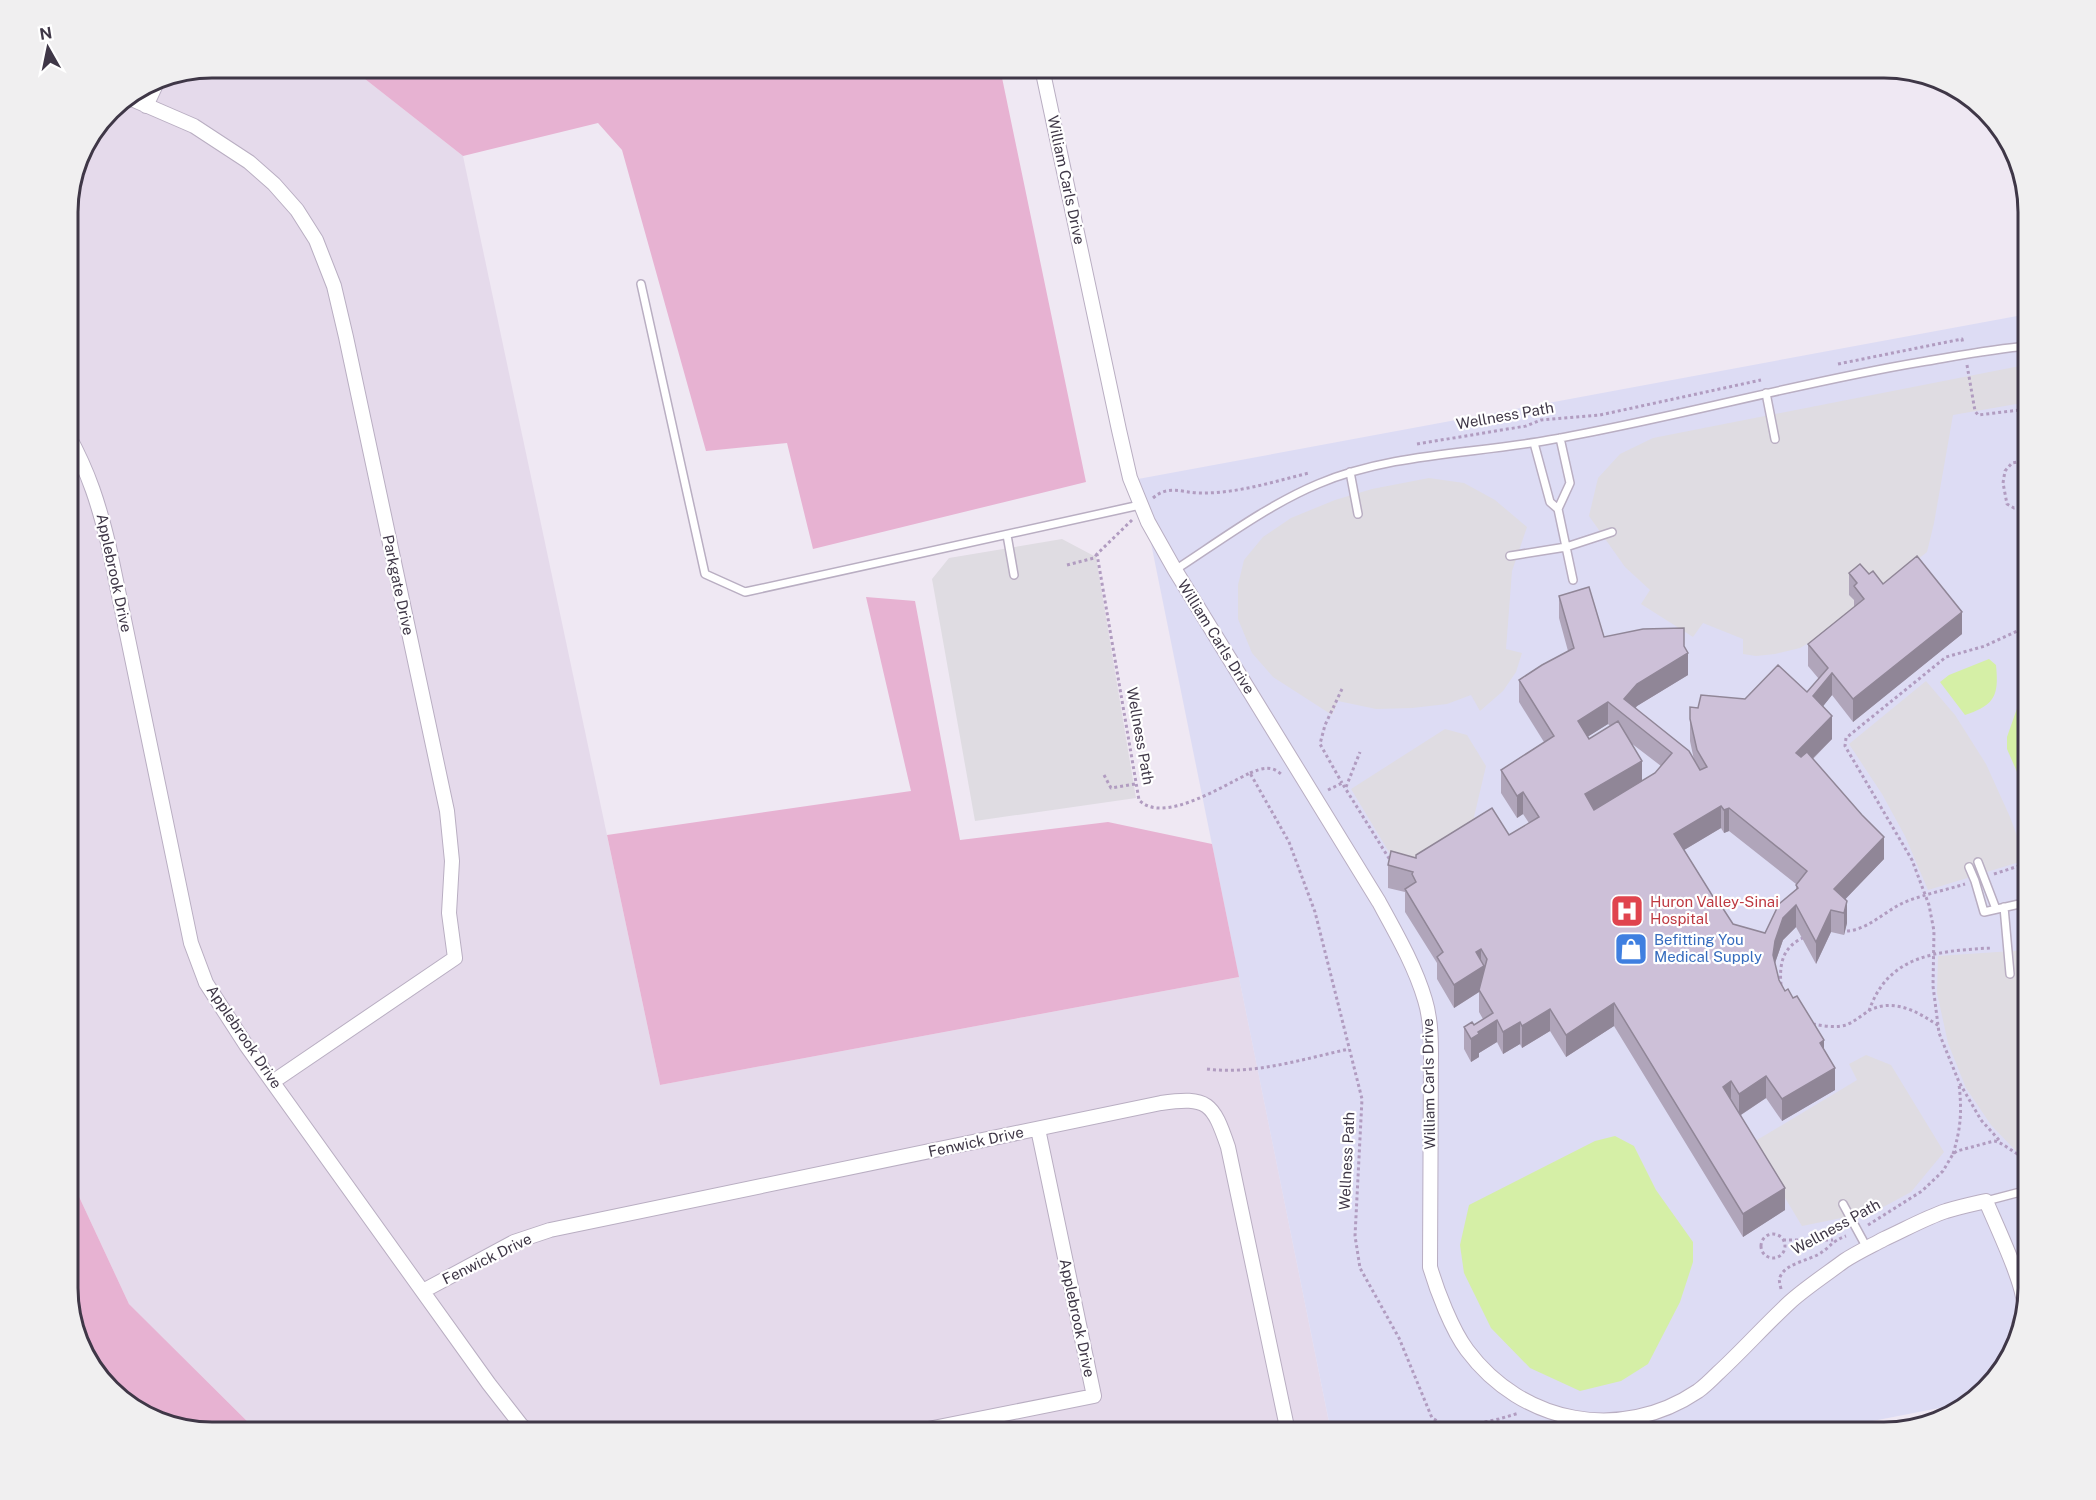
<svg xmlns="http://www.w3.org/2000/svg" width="2096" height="1500" font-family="'Public Sans',sans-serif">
  <rect width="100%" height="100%" fill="#efe8f3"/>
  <path fill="#e5daeb" d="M212,68h139l112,88 197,929 579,-108 92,455h-1073l-129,-128 -61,-131v-970l15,-55 34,-44 40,-26z"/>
  <path fill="#dddcf4" d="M2028,314v974l-7,46 -22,42 -34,27 -149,29h-485l-193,-953z"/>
  <path fill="#e7b2d2" d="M351,68h649l86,414 -273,67 -26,-106 -81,8 -84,-301 -24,-27 -135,33z
    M866,597l49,4 45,239 148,-18 104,22 27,133 -579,108 -53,-250 304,-44z
    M68,1173l61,131 129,128h-46l-46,-7 -42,-22 -41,-51 -15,-55z"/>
  <path fill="#dfdce2" d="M2025,365h3v37l-75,13 -19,108 -7,29 -103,82 -24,14 -25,6 -19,2 -13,-2v-15l-40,-16 -10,14 -52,-33 9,-14 -25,-23 -36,-51 9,-38 22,-24 33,-16z
    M1429,478l35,5 31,17 32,27 -15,44 -6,78 16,4 -6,19 -13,19 -23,20 -9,-16 -24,9 -35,4 -36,1 -38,-8 -6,14 -59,-38 -21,-24 -14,-34v-34l6,-25 19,-23 28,-19 44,-18 37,-11z
    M1062,539l34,18 40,241 -161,23 -43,-242 17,-21z
    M1926,681l29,34 31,49 24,53 16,43 -98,30 -23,-54 -23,-42 -33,-50z
    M1445,729l22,6 19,31 -12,51 9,11 -79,49 -53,-88z
    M2028,950v202l-10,1 -27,-28 -25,-37 -18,-45 -11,-50 1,-37z
    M1866,1055l25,10 53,87 -33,40 -35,19 -74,15 -50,-83 105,-63 -8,-16z"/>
  <path fill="#d5efa6" d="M1989,659l7,6c3,31 -1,40 -31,50l-25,-33 9,-7z
    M2028,677v120l-21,-48v-12z
    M1615,1136l19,10 22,44 37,52v20l-13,40 -32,62 -27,17 -41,10 -50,-23 -39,-40 -27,-55 -4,-28 9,-40 126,-64z"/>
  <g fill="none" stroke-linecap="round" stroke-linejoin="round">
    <g stroke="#b9aec2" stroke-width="10">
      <path id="service" d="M641,284l64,290 40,18 395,-87
        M1766,393l9,46
        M1560,438l10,45 -12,26 15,71
        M1534,443l16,59 8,7
        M1350,472l8,42
        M1007,535l7,40
        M1510,556l56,-9 46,-15
        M1175,570c46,-30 93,-65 143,-86 73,-31 155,-30 231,-44 125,-22 247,-57 372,-78 36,-6 71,-13 107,-16
        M1978,862l18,47
        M1969,867l6,14 9,31 44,-10
        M2004,907l6,67
        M1986,1201l42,-11
        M1843,1204l24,44"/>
    </g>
    <g stroke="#b9aec2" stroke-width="16">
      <path id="minor" d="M1042,68l77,362 11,48 18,44 27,48 204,332c17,31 36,64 46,98 5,16 6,34 6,51l-1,216c7,24 22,63 37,83 55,74 154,93 231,41 7,-5 14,-12 20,-18 25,-23 47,-48 72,-71 14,-13 38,-29 54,-41 12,-8 27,-15 40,-22 20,-9 41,-21 62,-28 13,-4 27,-7 40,-10 9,22 39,84 38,106 -1,12 -8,17 -5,31
        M127,97l67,29 55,36 25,22 23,26 19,30 18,46 12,51 101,474 5,50 -3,52 6,45 -181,123
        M146,106l13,-28
        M68,435c21,38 31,70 41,112l82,396 15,40 40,62 243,339 32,41 9,7
        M423,1291l91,-49 36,-12 611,-127c47,-7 52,0 67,44l60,285
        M913,1432l181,-36 -56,-267"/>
    </g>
    <path stroke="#b19cc0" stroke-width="3" stroke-dasharray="3 3" stroke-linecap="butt" d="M1838,364l124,-25 1,5
      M1967,365l8,46 3,4 50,-6
      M1417,444l109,-18 15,-6 59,-5 161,-35
      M2028,460l-16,3 -7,8 -2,12 4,21 7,4 14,-3
      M1153,498c15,-13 27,-6 45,-5 38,1 74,-11 111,-20
      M1132,520l-35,34 42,246c24,25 85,-15 111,-27l39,69 26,70 47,187 -7,137 5,32 39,70 33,80 20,11 47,-10 20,-6
      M1067,565l27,-7 3,-4
      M1342,689l-17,36 -5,19 22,39
      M1250,773c12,-5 21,-8 31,1
      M1104,775l7,13 24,-4
      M1346,787l14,-35
      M1328,790l14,-7 48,77
      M1994,874l34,-11
      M1841,931c25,2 43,-20 64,-29 20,-8 41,-12 60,-18
      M1781,985c-2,-22 2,-39 24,-48
      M1869,1011c19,-57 70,-60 121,-63
      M1813,1024c10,2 23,4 33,1 8,-3 16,-10 24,-15 25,-12 48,2 69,16
      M1207,1069c47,6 96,-10 142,-20
      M1999,1140l-18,-20 -22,-38 -20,-49 -6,-47 1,-55 -5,-26 -17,-45 -67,-114 1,-8 100,-81 39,-11 43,-20
      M1953,1154c8,-26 9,-43 6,-70
      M1868,1225l54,-34 21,-20 10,-17 4,-3 37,-10c9,1 21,14 34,18
      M1761 1246a12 12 0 1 1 24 0a12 12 0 1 1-24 0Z
      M1783,1240h50
      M1781,1289c-1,-5 -3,-9 0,-14 7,-12 26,-14 38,-21 12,-7 11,-12 27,-18"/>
    <use href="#service" stroke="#fff" stroke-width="7"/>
    <use href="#minor" stroke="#fff" stroke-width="14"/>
  </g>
  <path fill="#b0a5ba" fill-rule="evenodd" d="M1849,573l20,1 93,60 -109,88 -21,-27 -9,11 9,33 -19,20 71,100 -39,40 2,24 -3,12 -13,-3 -15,32 -20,-37 -13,13 -8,23 4,17 6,11 39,60 11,39 -53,31 -16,-23 -25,17 44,95 -42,27 -129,-211 -48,31 -16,-26 -28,17 -2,-4 -17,10 -6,-12 -18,11v4l-8,5 -7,-13v-22l10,-2 9,-6 -4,-7v-20l-25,16 -17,-29v-16l-32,-51v-20l-17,-4v-23l121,-30 20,-12 -6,-9 -6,4 -16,-25v-23l43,-28 -25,-40v-22l49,-29 -9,-33v-22l45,41 80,9 4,29 -51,31 -2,2 59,52 -4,-19v-34l8,1 47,-9 62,-7 12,-13 -11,-13v-22l46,-37v-7l-5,-5zM1608,724l2,2 -21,13 -1,-3zM1631,743l30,23 -6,7 -13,8zM1721,828l3,5 5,-2 67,53v6l-31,43 -32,-9 -13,-16 -36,-58z"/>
  <path fill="#908697" d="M1962,612v22l-109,88v-23z
    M1688,653v22l-51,31 -9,12 -4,-19 13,-15z
    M1832,673v22l-19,24v-23z
    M1608,702v22l-30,19v-22z
    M1832,716v23l-36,36v-22z
    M1642,761v22l-57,33v-22z
    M1523,792v22l-6,4v-22z
    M1721,806v22l-47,28v-22z
    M1729,808v23l-5,2v-23z
    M1884,837v22l-50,52v-22z
    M1847,901v22l-3,12v-22z
    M1796,905v22l-13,13 -8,23 -2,-8 2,-14 8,-23z
    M1831,910v22l-15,32v-22z
    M1481,949v19l3,-2v22l-5,2v2l-25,16v-23l22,-33z
    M1614,1003v23l-48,31v-22z
    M1550,1009v22l-28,17v-22z
    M1497,1020v22l-18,11v4l-8,5v-23l7,-7z
    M1520,1022v22l-17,10v-22z
    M1824,1040v23l-4,-20z
    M1835,1068v22l-53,31v-22z
    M1766,1076v22l-27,18v-22z
    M1731,1081v23l-8,-17z
    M1785,1188v22l-42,27v-23z"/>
  <path fill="#cdc0d8" stroke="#908697" stroke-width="1.5" fill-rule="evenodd" d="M1917,556l45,56 -109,87 -21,-26 -19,23 19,20 -36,37 5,4 6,-5 55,63 22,22 -50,52 13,12 -3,12 -13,-3 -15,32 -20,-37 -13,13 -8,23 -2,14 6,25 6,11 3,-2 5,9 4,-2 27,44 -4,3 15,25 -53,31 -16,-23 -27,18 -8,-13 -8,6 62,101 -42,26 -129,-211 -48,32 -16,-26 -28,17 -2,-4 -17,10 -6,-12 -19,12 1,2 -8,5 -7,-12 8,-5 2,3 19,-12 -14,-23 8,-31 -6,-10 -5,3 8,14 -30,19 -17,-28 6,-5 -38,-63 11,-7 -4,-8 1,-2 -25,-7 3,-14 25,7v-3l76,-47 17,27 30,-18 -16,-25 -6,4 -16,-26 53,-34 -35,-56 23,-15 32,-17 -15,-52 30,-9 15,50 39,-8 41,-1v18l4,7 -51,31 -13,15 65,52 11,19 7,-3 -10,-17 -7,-31v-12l8,1 3,-13 44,4 33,-34 29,27 21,-24 -20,-24 56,-45 -10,-13 3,-3 -8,-10 11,-9 9,10 4,-3 10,13zM1608,702l64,51 -17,20 -61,37 -9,-16 57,-33 -24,-40 -29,18 -11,-18zM1721,806l3,4 5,-2 78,63 -11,14 2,3 -19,16 -14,29 -32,-9 -11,-17 -2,1 -46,-74z"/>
  <defs>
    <g id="hospital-square" transform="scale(1.725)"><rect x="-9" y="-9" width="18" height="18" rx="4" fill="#e0444e" stroke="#fff"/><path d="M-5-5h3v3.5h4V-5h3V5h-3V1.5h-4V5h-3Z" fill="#fff"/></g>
    <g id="shop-square" transform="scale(1.725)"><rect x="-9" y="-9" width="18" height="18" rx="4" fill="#3f7fe0" stroke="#fff"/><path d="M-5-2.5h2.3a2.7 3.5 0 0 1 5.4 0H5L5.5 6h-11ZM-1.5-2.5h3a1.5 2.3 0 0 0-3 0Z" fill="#fff"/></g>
  </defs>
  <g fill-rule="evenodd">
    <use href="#hospital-square" x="1627" y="911"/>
    <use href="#shop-square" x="1631" y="949"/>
  </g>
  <g text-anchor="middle" stroke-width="4.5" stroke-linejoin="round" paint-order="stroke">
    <g font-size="15" fill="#3f3747" stroke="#fff">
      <text transform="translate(1066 180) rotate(78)" y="5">William Carls Drive</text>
      <text transform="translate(1505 416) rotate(-10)" y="5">Wellness Path</text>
      <text transform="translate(114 573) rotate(78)" y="5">Applebrook Drive</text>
      <text transform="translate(398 585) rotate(78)" y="5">Parkgate Drive</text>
      <text transform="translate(1216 637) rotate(58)" y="5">William Carls Drive</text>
      <text transform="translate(1140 736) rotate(80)" y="5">Wellness Path</text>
      <text transform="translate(244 1037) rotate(56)" y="5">Applebrook Drive</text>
      <text transform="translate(1429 1084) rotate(-91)" y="5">William Carls Drive</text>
      <text transform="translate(976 1142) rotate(-12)" y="5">Fenwick Drive</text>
      <text transform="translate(1347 1161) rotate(-87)" y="5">Wellness Path</text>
      <text transform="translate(1836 1227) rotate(-29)" y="5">Wellness Path</text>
      <text transform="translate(487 1259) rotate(-26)" y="5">Fenwick Drive</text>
      <text transform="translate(1077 1318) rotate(78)" y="5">Applebrook Drive</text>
    </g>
    <g font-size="15" fill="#be3a42" stroke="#fff" text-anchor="start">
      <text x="1650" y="907">Huron Valley-Sinai<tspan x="1650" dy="17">Hospital</tspan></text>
    </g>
    <g font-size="15" fill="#366cbe" stroke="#fff" text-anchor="start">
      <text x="1654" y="945">Befitting You<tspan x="1654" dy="17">Medical Supply</tspan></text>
    </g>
  </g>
  <path d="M0 0H2096V1500H0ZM212 78H1884A134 134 0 0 1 2018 212V1288A134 134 0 0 1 1884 1422H212A134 134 0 0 1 78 1288V212A134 134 0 0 1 212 78Z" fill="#f0eff0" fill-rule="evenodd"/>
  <path fill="none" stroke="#3f3747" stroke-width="3" d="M212 78H1884A134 134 0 0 1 2018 212V1288A134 134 0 0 1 1884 1422H212A134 134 0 0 1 78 1288V212A134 134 0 0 1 212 78Z"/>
  <g transform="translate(48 48) rotate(351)" stroke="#ffffff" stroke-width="4.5" paint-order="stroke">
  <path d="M0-4.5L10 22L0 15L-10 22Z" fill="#3f3747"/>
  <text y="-9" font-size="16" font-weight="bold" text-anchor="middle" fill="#3f3747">N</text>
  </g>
</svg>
